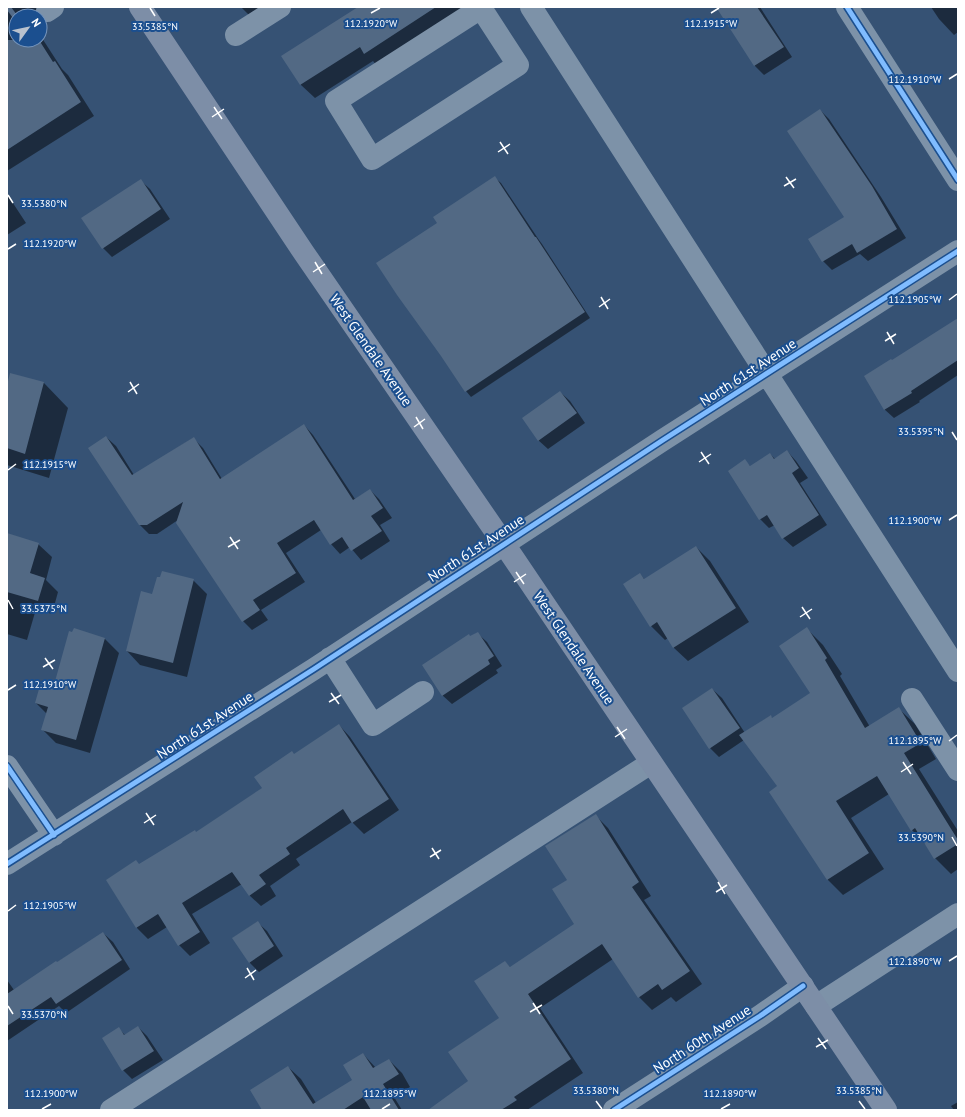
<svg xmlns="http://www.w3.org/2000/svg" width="965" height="1117" font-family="'PT Sans',sans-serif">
  <rect width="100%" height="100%" fill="#365274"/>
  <path fill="#0007" d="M7,7h49l-16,9h-24v24h24v-5l22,34 6,6 26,41 -87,55z
    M241,7h36l-22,14z
    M360,7h111l-93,60 -5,-6 -58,37 -14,-13 -18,-29z
    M728,7h32l32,50 -28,18 -9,-9 -34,-54z
    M931,7h27v25l-4,3 -15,-16z
    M820,110l9,9 52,78 25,41 -38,23 -8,-7 -28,16 -9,-9 23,-43z
    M495,178l6,5 38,57 3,4 48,74 -119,79 -5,-6 -28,-167z
    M140,180l10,9 20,30 -58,38 -9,-9z
    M7,194l19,29 -19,12z
    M958,319v56l-39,26 1,1 -26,16 -10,-9 8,-47z
    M11,374l33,9 24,25 -19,70 -42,-13v-76z
    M560,392l10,9 15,22 -37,26 -10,-9z
    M304,425l9,10 42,64 15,-9 9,9 13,19 -12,7 10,16 -29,19 -11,-13 -10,7 -9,-10 -10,-14 -35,23 19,29 -44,28 7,10 -16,10 -9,-9 -65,-101 -21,14h-8l-10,-10 -33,-87 10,9 18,29 59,-37 10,10 19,31z
    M787,451l9,10 12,17 -8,5 27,42 -34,22 -10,-9 -8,-13 -6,3 -9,-9 -15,-58 6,6 19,-13 5,5z
    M7,534l31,10 14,13 -6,23 12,12 -6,22 -16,-5 -9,31 -20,-6z
    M696,547l14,14 39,61 -61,39 -14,-13 -6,-10 -3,2 -14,-14 -11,-52 5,6z
    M193,580l14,14 -20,83 -47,-12 -13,-14 26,-55z
    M807,629l16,16 19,29 -2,2 30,51 29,-18 16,15 21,35 -17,10 39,62v38l-7,5 -16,-16 -8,-12 -15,-16 -23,-36 -38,24 33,51 -41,26 -16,-16 -48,-92 -35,-47 -25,17 -9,-9 2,-59 10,9 23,35 25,-17 3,3 39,-26z
    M75,630l30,9 14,14 -29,100 -34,-10 -13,-13 4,-16 -11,-11 18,-16z
    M477,633l10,9 15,24 -6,4 2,3 -46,31 -10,-9 29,-58z
    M339,725l11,12 49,73 -35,24 -12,-12 -56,37 4,6 -30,21 6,10 -15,10 -12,-11 -7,-11 -50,30 18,29 -20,13 -11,-11 -12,-18 -19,12 -11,-11 -30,-48 32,-15 58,-32 66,-45 32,-33z
    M595,815l13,13 43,68 -7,4 58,84 -26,18 -5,-5 -19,13 -13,-13 -26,-38 -73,49 43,65 -56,37h-97l39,-29 31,-62 5,-57 6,6 65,-44 -8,-44z
    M257,922l10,9 16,25 -24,16 -9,-9 -17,-25z
    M103,933l10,9 17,27 -64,44 -7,-7 -52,35v-61l7,10z
    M138,1027l9,9 16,24 -31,19 -9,-9 -4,-41 6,6z
    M363,1054l13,14 13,-8 13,13 8,14 -16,10 8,13h-139l25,-43 13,12 15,24 38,-22z
    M958,1102v8h-4l-3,-4z"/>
  <path fill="#526984" d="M358,7h78l-72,47 -4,-7 -60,38 -19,-29z
    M716,7h41l27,40 -30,19z
    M7,40h32l14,22 2,-1 26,41 -74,48z
    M820,109l52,77 25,43 -40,24 -5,-9 -30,18 -14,-23 36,-22 -57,-86z
    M495,176l40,61h1l49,75 -120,80 -24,-36 -44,-61 -21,-32 61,-40 -4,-6z
    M141,179l20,30 -59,40 -21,-31z
    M958,318v42l-47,31 1,2 -28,17 -20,-34 27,-17 1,1z
    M10,373l34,9 -19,72 -18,-6v-63z
    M560,391l17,22 -39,28 -16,-23z
    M304,424l49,76 17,-11 13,19 -12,8 11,15 -31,20 -9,-14 -12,8 -16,-25 -37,23 19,30 -43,27 7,10 -18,12 -66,-99 7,-21 -36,23h-8l-51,-77 18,-12 26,39 62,-38 26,42z
    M787,450l12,18 -7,5 27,42 -37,24 -15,-24 -8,5 -31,-49 17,-12 5,7 20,-13 4,6z
    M7,533l32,10 -9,30 15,5 -7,23 -31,-9z
    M696,546l40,62 -63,40 -16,-26 -7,5 -27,-43 17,-11 4,6z
    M162,571l32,8 -21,84 -47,-12 15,-60 11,3 5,-17h3z
    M807,627l20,31 -2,2 40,68 34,-21 22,36 -17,10 54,87v4l-24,15 -19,-31 -4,3 -34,-55 -41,25 33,52 -42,27 -58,-88 8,-6 -38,-51 32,-20 1,3 38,-25 -31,-47z
    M74,628l31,10 -29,102 -35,-10 7,-23 -13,-4 6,-21 13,3 15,-54 3,1z
    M478,632l16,24 -6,4 2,4 -48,32 -20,-31 47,-31 1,2z
    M712,688l28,40 -31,21 -27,-41z
    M339,724l50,75 -37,24 -9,-14 -57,39 4,6 -31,21 7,9 -17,12 -17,-24 -50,31 18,29 -22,14 -20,-32 -22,14 -30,-48 30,-20 3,4 56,-34 1,2 66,-44 -8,-11 38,-26 2,3z
    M596,814l43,68 -7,5 58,84 -28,19 -4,-6 -20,14 -36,-54 -74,50 43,65 -57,38 3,3 -16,10h-73l40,-29 -20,-29 51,-34 -25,-37 31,-20 5,6 64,-43 -22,-35 15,-9 -22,-34z
    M258,921l16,25 -25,17 -17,-25z
    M103,932l19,28 -66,44 -5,-7 -44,29v-32l49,-33 1,1z
    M138,1026l16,25 -32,20 -20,-33 17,-11 5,8z
    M363,1053l10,15 16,-9 10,15 -16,10 16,26h-28l-8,-13 -20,13h-81l-12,-20 38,-24 25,38 39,-24 -9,-15z"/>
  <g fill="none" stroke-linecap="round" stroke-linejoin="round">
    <path stroke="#546c89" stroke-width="22" stroke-dasharray="22 11" stroke-linecap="butt" d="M7,10l4,-3"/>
    <path stroke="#7d92a8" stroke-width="22" d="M531,7l427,664
      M847,7l111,173
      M481,8l37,57 -146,94 -36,-58z
      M47,11l6,-4
      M236,35l44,-28
      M330,658l43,67 50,-33
      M912,699l46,71
      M7,766l47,69
      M7,864l307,-195 349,-229 295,-189
      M816,1006l142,-92
      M111,1110l540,-347
      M614,1110l146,-94 43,-30"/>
    <path stroke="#7d8ea7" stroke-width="22" d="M140,7l164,246 200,291 382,566"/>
    <g stroke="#1b4f8f" stroke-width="8">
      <path id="cycleway" d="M847,7l111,173
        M7,766l47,69
        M7,864l307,-195 349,-229 295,-189
        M614,1110l146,-94 43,-30"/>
    </g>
    <use href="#cycleway" stroke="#80bcff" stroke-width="5"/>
  </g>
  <path fill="none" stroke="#fff" stroke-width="1.5" d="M150,8l5,8M371,13l9,-5M711,13l8,-5M949,79l8,-5M214,107l8,12M212,117l12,-8M500,142l8,12M498,152l12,-8M786,177l8,11M784,186l12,-7M8,195l5,8M8,249l8,-5M315,262l7,12M313,272l12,-8M601,297l7,12M949,300l8,-6M599,307l11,-8M887,332l7,12M885,341l11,-7M130,382l7,12M128,392l11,-8M416,417l7,12M414,427l11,-8M952,432l5,8M701,452l8,12M699,462l12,-8M8,470l8,-6M949,520l8,-5M230,537l8,12M228,547l12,-7M516,572l8,12M514,582l12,-8M8,600l5,9M802,607l8,12M800,617l12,-8M45,658l8,11M43,667l12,-7M8,690l8,-5M331,693l8,11M329,702l12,-7M617,727l8,12M615,737l12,-8M949,741l8,-6M903,762l8,12M901,772l12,-8M146,813l8,12M144,823l12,-8M952,837l5,9M432,848l7,11M430,857l11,-7M718,882l7,12M716,892l11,-7M8,911l8,-6M949,961l8,-5M247,968l7,12M245,978l11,-8M533,1003l7,11M8,1006l5,8M530,1012l12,-7M818,1038l8,11M816,1047l12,-7M596,1101l6,8M859,1101l6,8M42,1109l9,-5M382,1109l8,-5M721,1109l9,-5"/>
  <g text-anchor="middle" stroke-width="4" stroke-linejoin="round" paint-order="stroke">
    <g font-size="14" fill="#fff" stroke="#1b4f8f">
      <text transform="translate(371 350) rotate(55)" y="5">West Glendale Avenue</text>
      <text transform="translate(748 372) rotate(-33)" y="5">North 61st Avenue</text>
      <text transform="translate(476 548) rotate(-33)" y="5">North 61st Avenue</text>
      <text transform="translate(574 648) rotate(56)" y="5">West Glendale Avenue</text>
      <text transform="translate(205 725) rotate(-33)" y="5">North 61st Avenue</text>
      <text transform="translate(702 1039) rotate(-33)" y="5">North 60th Avenue</text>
    </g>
  </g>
  <g font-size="10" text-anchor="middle" fill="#fff" stroke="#1b4f8f" stroke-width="4" stroke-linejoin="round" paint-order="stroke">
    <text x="371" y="27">112.1920°W</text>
    <text x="711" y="27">112.1915°W</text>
    <text x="155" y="30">33.5385°N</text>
    <text x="915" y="83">112.1910°W</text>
    <text x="44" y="207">33.5380°N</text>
    <text x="50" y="247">112.1920°W</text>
    <text x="915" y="303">112.1905°W</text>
    <text x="921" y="435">33.5395°N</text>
    <text x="50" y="468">112.1915°W</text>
    <text x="915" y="524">112.1900°W</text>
    <text x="44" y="612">33.5375°N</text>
    <text x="50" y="688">112.1910°W</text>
    <text x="915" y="744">112.1895°W</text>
    <text x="921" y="841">33.5390°N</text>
    <text x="50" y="909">112.1905°W</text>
    <text x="915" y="965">112.1890°W</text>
    <text x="44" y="1018">33.5370°N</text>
    <text x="596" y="1094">33.5380°N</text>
    <text x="859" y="1094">33.5385°N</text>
    <text x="51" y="1097">112.1900°W</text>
    <text x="390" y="1097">112.1895°W</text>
    <text x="730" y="1097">112.1890°W</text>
  </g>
  <rect width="965" height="1117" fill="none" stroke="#ffffff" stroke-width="16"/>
  <g transform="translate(28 28) rotate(57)"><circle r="19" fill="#1b4f8f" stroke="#7695bc"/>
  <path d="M0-3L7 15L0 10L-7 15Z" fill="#b9c2ce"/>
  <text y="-6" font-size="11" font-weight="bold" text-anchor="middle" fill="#ffffff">N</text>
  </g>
</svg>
